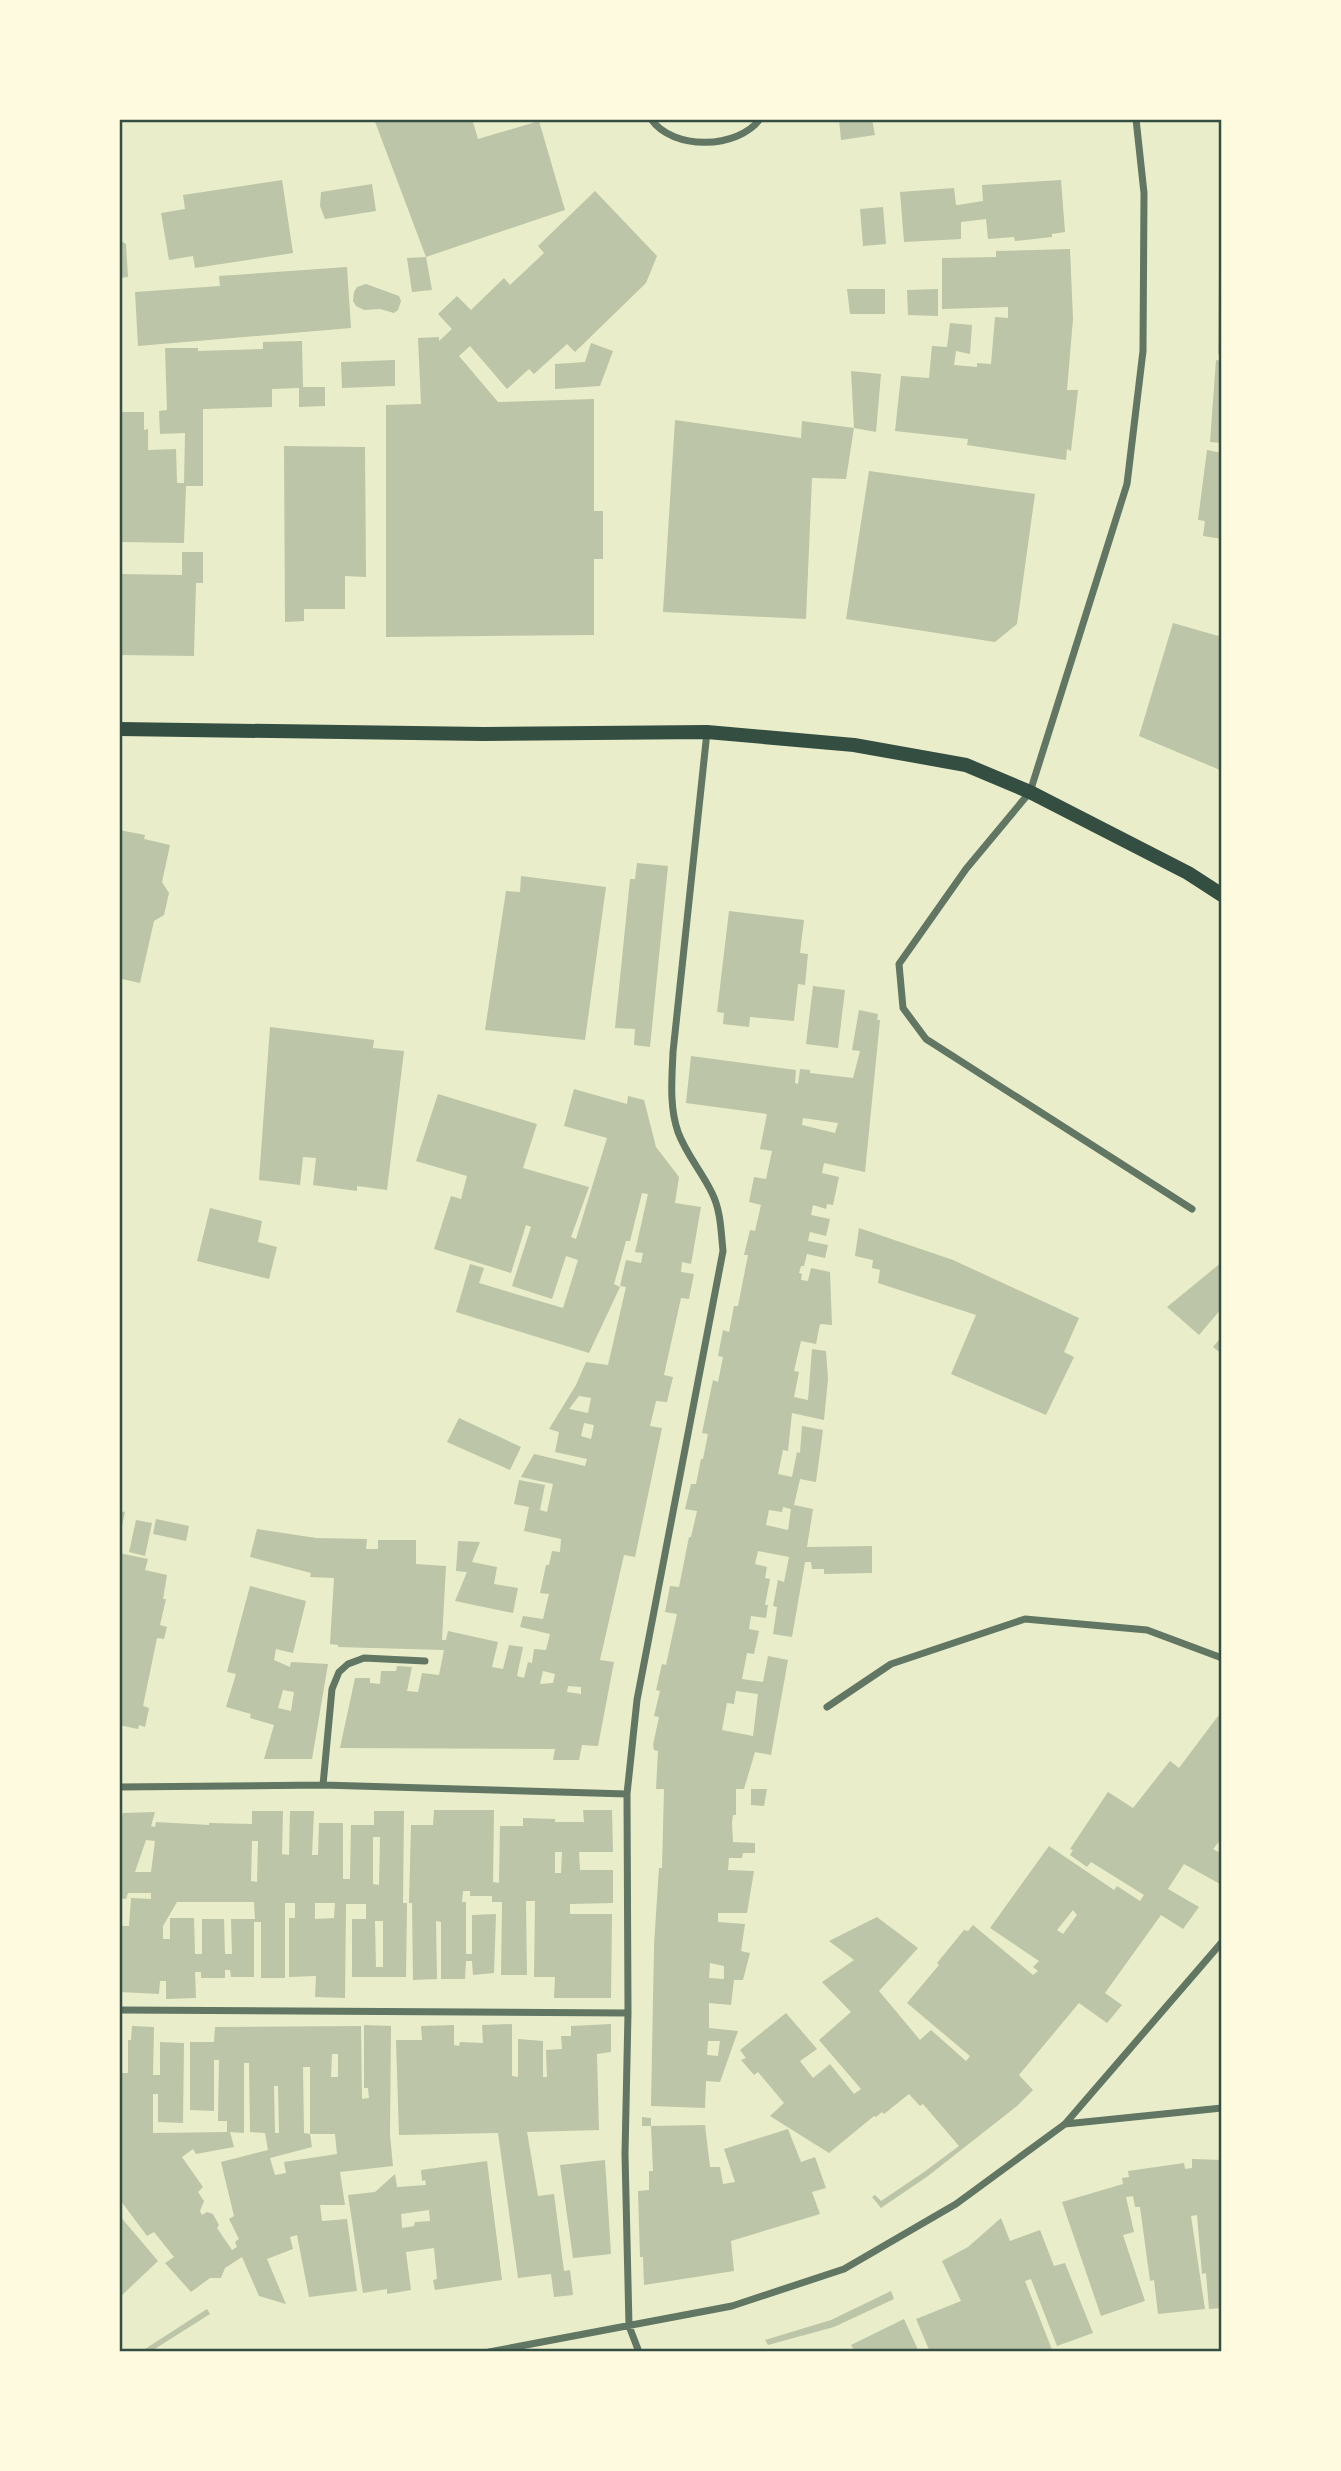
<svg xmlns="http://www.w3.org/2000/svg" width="1341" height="2471" font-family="Barlow,sans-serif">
  <rect width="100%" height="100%" fill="#e9edc9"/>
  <path fill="#bcc5a7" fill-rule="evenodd" d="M374,119h98l6,20 61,-18 26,89 -139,47z
    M839,119h33l3,16 -34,5z
    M282,180l11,73 -98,15 -2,-12 -24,4 -8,-47 24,-4 -2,-14z
    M1061,180l4,52 -13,2v3l-37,4 -1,-4 -26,2 -2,-20 -25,3v17l-57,3 -4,-50 54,-4 2,17h2l25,-4 -1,-16z
    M372,184l4,27 -51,8 -5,-13 1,-14z
    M595,191l62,65 -11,27 -71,69 -8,-8 -33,30 -5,-5 -22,20 -37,-43 -11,10 39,46 96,-3v112h9v48h-9v76l-208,2v-232l35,-1 -3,-66 21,-1v4l13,-12 -14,-15 19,-18 14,14 33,-32 6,7 34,-32 -6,-7z
    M883,207l3,37 -23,2 -3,-37z
    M119,240l7,4 2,33 -9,1z
    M1070,249l3,70 -6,71h11l-7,61 -4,-2 -1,11 -99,-15 1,-6 -73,-8 6,-55 28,2 3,-32 15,1 3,-24 22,2 -2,29 -14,-3 -2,14 23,2v-4l14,1 4,-47 13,1v-11l-66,2v-51l54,-1v-6z
    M426,257l6,33 -20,2 -5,-34z
    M347,267l4,61 -213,18 -3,-54 85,-6 -1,-10z
    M1219,273h3v81h-4z
    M366,284l33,12 2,5 -3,9 -4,3 -14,-4 -16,1 -8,-4 -3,-5 1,-9 3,-5z
    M847,289h38v25h-35z
    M938,289v27l-30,-1 -1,-25z
    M302,341l1,46h22v19l-26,1v-19l-27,1v18l-69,2v77h-17l-2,57 -65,-1v-130h25v18l4,-1v21l28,-1 1,34h7l1,-50 -25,1 -1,-23 8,-1 -2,-62h33v3l65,-2v-7z
    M591,343l22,8 -13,35 -45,3v-25l30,-2z
    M395,360v26l-53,2 -1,-26z
    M1216,360l6,1v82l-12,-1z
    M851,371l30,3 -5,58 -22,-4 -8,51 -34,-1 -6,141 -143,-7 12,-192 126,18 1,-17 52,7z
    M284,446l81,1 1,130 -21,-1v33h-41v12l-19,1z
    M1207,450l15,3v86l-19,-3 2,-15 -7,-1z
    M869,471l166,23 -18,130 -22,18 -149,-23z
    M182,552h21v31h-7l-2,73 -75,-1v-81l63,1z
    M1173,623l49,14v129l-2,4 -81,-34z
    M119,830l26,5 -1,4 26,6 -8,37 7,11 -5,22 -10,6 -14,62 -18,-4 -2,8z
    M637,863l31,3 -18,181 -16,-2 1,-16 -20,-1 15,-149h5z
    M521,876l85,11 -21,153 -100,-10 21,-139 14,1z
    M729,911l75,9 -4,33 8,1 -3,31 -7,-1 -4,37 -44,-4 -1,10 -26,-3 1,-11 -7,-1z
    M813,986l32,4 -7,58 -32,-4z
    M859,1010l19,4 -1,6h3l-15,152 -41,-9 -2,10 17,4 -6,28 -6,-1 -1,5 -13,-4 -2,10 19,4 -4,17 -16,-4 -2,9 20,4 -3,13 -18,-4 -3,12h-3l-2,7 3,1 -1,6 7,1 3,-13 19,4 2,53 -12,-1 -4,20 -15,-3 -7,30 5,1 -5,25 14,3 4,-51 14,2 2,28 -4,41 -32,-7 -4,38 -5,-1 -5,24 14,3 5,-25 3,1 2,-27 21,4 -7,52 -16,-3 -6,26 19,4 -6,38 65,-1v27l-48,1v-5h-12l-1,-7h-6l-13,75 -19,-3 4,-27 -4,-1 5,-26 6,2 5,-25 -31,-6 -3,13 12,3 -2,11 5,1 -5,26h3l-2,13 -15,-2 -2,13 10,2 -5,23 -7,-1 -5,26 21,3 5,-26 20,4 -17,95 -16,-3 -11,37h-8v26h-3l-1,8 1,19 22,1v10h-12l-1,5h-13l-1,12 26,1 -7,42h-29v9l27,2 -4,27 9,2 -7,27h-9l-3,25 -22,-2v25l29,3 -18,51 -14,-1 -1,27 -54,-2 3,-161 5,-77h3l2,-79h-8l2,-38 -4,-1 -1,-5 6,-28 -5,-1 6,-25 -4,-1 6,-26 4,1 11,-51 -12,-2 5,-26 9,1 10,-50h2l6,-26 -12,-2 6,-25h5l5,-25h2l5,-25 -6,-1 11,-53 5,2 5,-25 -5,-1 5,-26 6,2 5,-26h4l10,-51h-4l6,-25 5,1 6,-26 -12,-3 5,-25 12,2 6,-28 -12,-2 7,-35 -81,-11 5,-47 105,14 -1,13 3,1 2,-15 10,1v3l43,5 7,-27 -8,-1zM803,1118l35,5 -3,10 -33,-8zM783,1507l8,2 -3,21 -22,-5 3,-15 13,2zM736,1691l22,3 -5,42 -31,-6 5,-27 7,1zM710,1963l14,3v13l-15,-1zM708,2041h12l-2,15 -11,-1z
    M270,1027l104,13 -1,8 31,3 -17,139 -30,-4v5l-44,-6 3,-27 -13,-1 -3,28 -41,-5z
    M574,1089l53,15 1,-8 16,4 12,47 23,30 -4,26 26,4 -10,57 -9,-2 -1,10 13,2 -5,25 -8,-1 -17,77 9,2 -6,25 -11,-1 -6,25 12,2 -27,129 -11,-2 -24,105 14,2 -16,84 -16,-1 -3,15h-26l2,-11 -215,-1 15,-70h15v5l10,1 1,-13h15l1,-5 15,1 -5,24 11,1 4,-19 17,2 5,-25 -106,-3v-2l-8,-1 4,-66 -24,-1 1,-4 -61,-16 7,-28 59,9 51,1 -1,10h12v-9h38v24l30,2 -4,74h4l2,-9 50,11 -6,25 11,2 6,-24 14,2 -6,29 7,2 4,-16 4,1 2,-14 12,1 4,-16 -30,-7 3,-11 20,3 6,-25 -9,-1 6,-28h3l3,-14 8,1 1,-13 -37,-8 5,-24 -15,-3 5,-24 26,5 -5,25 7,2 6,-28 -32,-7 13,-23 51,12 2,-7 -32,-7 4,-20 -10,-3 27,-44 10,-23 22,3 18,-78 -6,-1 6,-26 15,3 2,-10 -8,-1 13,-58 -6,-1 -12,48h-4l-12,43 6,3 -31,66 -133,-41 14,-48 14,4 -5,15 84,25 15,-48 -12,-4 -14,43 -40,-13 19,-59 -5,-2 -15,48 -77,-24 17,-53 10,3 6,-23 -51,-15 22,-67 99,30 -14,44 66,19 -18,50 5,2 31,-101 -43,-12zM579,1396l12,2 -3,15 -19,-4zM584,1423l10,2 -3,14 -10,-3zM543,1671l12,3 -2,9 -13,1zM568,1686l13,1v7l-14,-2z
    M210,1208l52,13 -4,21 19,5 -8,32 -72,-18z
    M859,1228l94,32 126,58 -15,34 10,5 -28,58 -95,-41 25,-59 -98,-32 2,-13 -8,-2 1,-8 -18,-4z
    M1222,1262v46l-23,27 -32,-28z
    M1222,1336v18l-9,-7z
    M459,1418l62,29 -11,23 -63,-28z
    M119,1511l6,1 -5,23h-1z
    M156,1519l33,7 -3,15 -33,-7z
    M136,1520l16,3 -7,33 -16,-4z
    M458,1541l22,1 -8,20 25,5 -3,17 24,4 -5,25 -58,-12 12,-29 -11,-1z
    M119,1553l29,6 -3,11 22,5 -4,24h3l-6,26 7,2 -3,12 -7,-1 -14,68 6,2 -4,19 -6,-2 -1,4 -19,-4z
    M250,1586l56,15 -13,52 -17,-4 -2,11 16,7 1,-5 37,2 -16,95h-48l10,-34 -24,-7 1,-4 -25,-7 10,-33 -9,-2zM283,1690l11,2 -3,19 -13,-3z
    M1218,1716l4,3v119l-9,11 9,5v28l-2,2 -36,-20 -16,25 31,18 -16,22 -22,-14 -56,78 17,12 -15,18 -28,-20 -60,72 14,15 -16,16 -89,70 -47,32 -9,-11 3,-2 6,6 43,-29 35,-26 -36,-42 -3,2 -11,-12 -25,20 -2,-2 -6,5 -2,-1 -45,37 -59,-37 14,-13 -26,-31 -4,3 -13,-15 5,-2 -6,-8 46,-37 31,36 -17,12 13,17 17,-14 24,30 7,-5 -42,-49 32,-28 -29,-30 32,-22 -25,-19 48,-24 41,31 -39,43 41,49 11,-10 35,31 4,-5 -63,-53 32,-38 -2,-2 27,-33 4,1 5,-6 60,50 5,-4 -5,-4 6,-6 -49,-33 59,-82 65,44 3,-4 23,15 4,-6 -53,-33 -4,5 -17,-12 3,-5 -3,-1 38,-57 25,16 37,-47 9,7zM1073,1910l4,5 -14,19 -6,-4z
    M751,1789h16l-3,17 -13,-1z
    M434,1810h60l-1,72 6,1 1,-57h23v-8l32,1v3h29l-1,-12h29l1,42h-34l1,18h33v33l-43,1v10h42l-1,84h-57l1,-21h-21l1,-76h-9l1,74h-26l1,-73h-10v-6h-22v-5h-7l-1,11h4v52h6v-39l24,-1 -2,59 -21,2 -1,-14h-6l-1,18h-24v-57l-5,-1 1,58 -24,1 -1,-77h-3l2,-78h22zM555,1852h7l-1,21h-6z
    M252,1811h31l-1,43 7,1 1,-44h24l-2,44h6l1,-32h24v56h7l1,-54h23v-14h30l-1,92h4l-1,74h-54v-58h14v-15h-20l-1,94 -30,-1 1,-21 -27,1v-59h6v-15h-10v75h-24v-56h-7v55h-23l-1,-7h-5v8h-24v-6h-6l1,26 -30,1v-18h-6l-1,13 -40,-2v-66h10l2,-28 20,1v-6h-23l-2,6 -7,-1v-73l4,-12 32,-1 -4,14 4,1 1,-5 53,3v-2l43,1zM373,1837h7l-1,48 -6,-1zM146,1840l9,1 -4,31h-16zM252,1841h6l-1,41 -6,-1zM177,1902h77l1,17h-24l1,35h-7l-1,-35h-22v35h-7l-1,-36h-24v21h-7v-13zM315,1903h20l-1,15 -19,1zM375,1921h8v46h-7z
    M512,2024v52l6,1v-38l25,2v36h4l-1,-27 16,-1 -1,-13h10v-10l40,-2v28l-14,2 2,76 -72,2 11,64 16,-2 10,77 6,-1 3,25 -19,2 -3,-23 -33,4 -20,-145 -99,2 -3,-95h26l-1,-14 33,-1v20l5,1 1,-4 23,1 -1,-18z
    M364,2025l27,1 -1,109 3,31 -53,6 5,33h-25l2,16 25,-2 10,72 -48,6 -12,-62 -7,2 3,12 -26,10 19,45 -27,-8 -17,-39 -17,11 -4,10h-11l-19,14 -26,-29 9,-6 -20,-25 -7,4 -26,-35 -2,1v-129h9v-33h3l1,-14 22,1 -1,48h7v-33l24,1 -1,80 -25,-1v-28h-5v39l74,-1v-11h-9l1,-61h-5v51l-24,-1v-68h24l1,-15 146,-1 1,73 7,-1 -1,-10h-4zM332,2054h6v23h-7zM244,2063h5l1,69 15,1 3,17 -47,12 13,54 -5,3 10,20 -4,3 2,5 -5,3 -15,-22 2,-3 -6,-11 -6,-2 -5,3 -2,-4 4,-10 -6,-9 5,-5 -21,-30 11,-8 3,5 38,-7 -4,-15 14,1zM303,2067h7v67h25l2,20 -53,8 2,11 -11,2 -5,-17 42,-11 -2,-13 -6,-1zM274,2086h4l1,47h-4z
    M119,2027h3l-1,38h-2z
    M642,2117l9,1v8l54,-1 5,42h10l3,17 12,-2 -11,-33 64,-20 13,33 14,-5 11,31 -14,4 8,22 -89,27 3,30 -90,14 -1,-28h-3l-2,-66 11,-1v-19h4l-2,-45h-9z
    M1192,2159l30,1v148l-13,1 -3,-36 -4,1 -5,-59 -6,1 14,93 -47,5 -4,-34 -4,1 -10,-74h-5l-2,-11 -7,1 8,35 -11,3 22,66 -44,15 -39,-114 61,-18 -1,-6 7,-1 -1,-6 56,-8 1,6 7,-1z
    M605,2160l6,94 -38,4 -13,-93z
    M487,2161l15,119 -67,10 -2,-10 4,-1 -3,-31 -28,4 5,38 -24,4v-5l-24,4 -15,-98 27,-3 20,-18 2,13 29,-2 -1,-5 -3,1 -1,-11zM429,2210l1,11 -15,1 -1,4 -12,2 -1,-14z
    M119,2215l39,46 -39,37z
    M1001,2218l9,23 30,-11 14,36 11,-3 28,70 -36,13 -26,-67 -6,2 28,71h-123l-14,-33 45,-18 -19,-40 26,-14z
    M891,2291l3,8 -60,28 -66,18 -3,-5 66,-20z
    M207,2309l3,5 -60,38 -5,-3z
    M904,2319l15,33h-64l-4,-7z"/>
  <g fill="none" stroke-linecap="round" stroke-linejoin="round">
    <path stroke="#617663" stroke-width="7" d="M651,119c22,32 87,30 109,0
      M1136,119l8,74 -1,158 -16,133 -97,308 -64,77 -67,95 4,44 23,31 266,170
      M827,1707l64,-43 134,-45 122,11 75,28
      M323,1785l9,-96 7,-17 9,-8 16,-6 61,3
      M119,1787l204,-2 304,9
      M119,2010l509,3
      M1065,2124l157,-16
      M489,2352l243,-46 112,-37 112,-65 109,-80 157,-182
      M639,2352l-10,-26 -4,-172 3,-141 -1,-219 10,-94 86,-449c-2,-19 -2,-40 -11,-58 -10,-21 -26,-39 -34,-61 -9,-26 -6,-54 -5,-80l34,-320"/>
    <path stroke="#344e41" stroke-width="14" d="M119,729l365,5 223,-2 147,13 112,20 64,27 158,81 34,22"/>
  </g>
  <rect width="1341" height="2471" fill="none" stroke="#fefae0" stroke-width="242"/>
  <rect x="121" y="121" width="1099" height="2229" fill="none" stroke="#344e41" stroke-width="2.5"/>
</svg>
